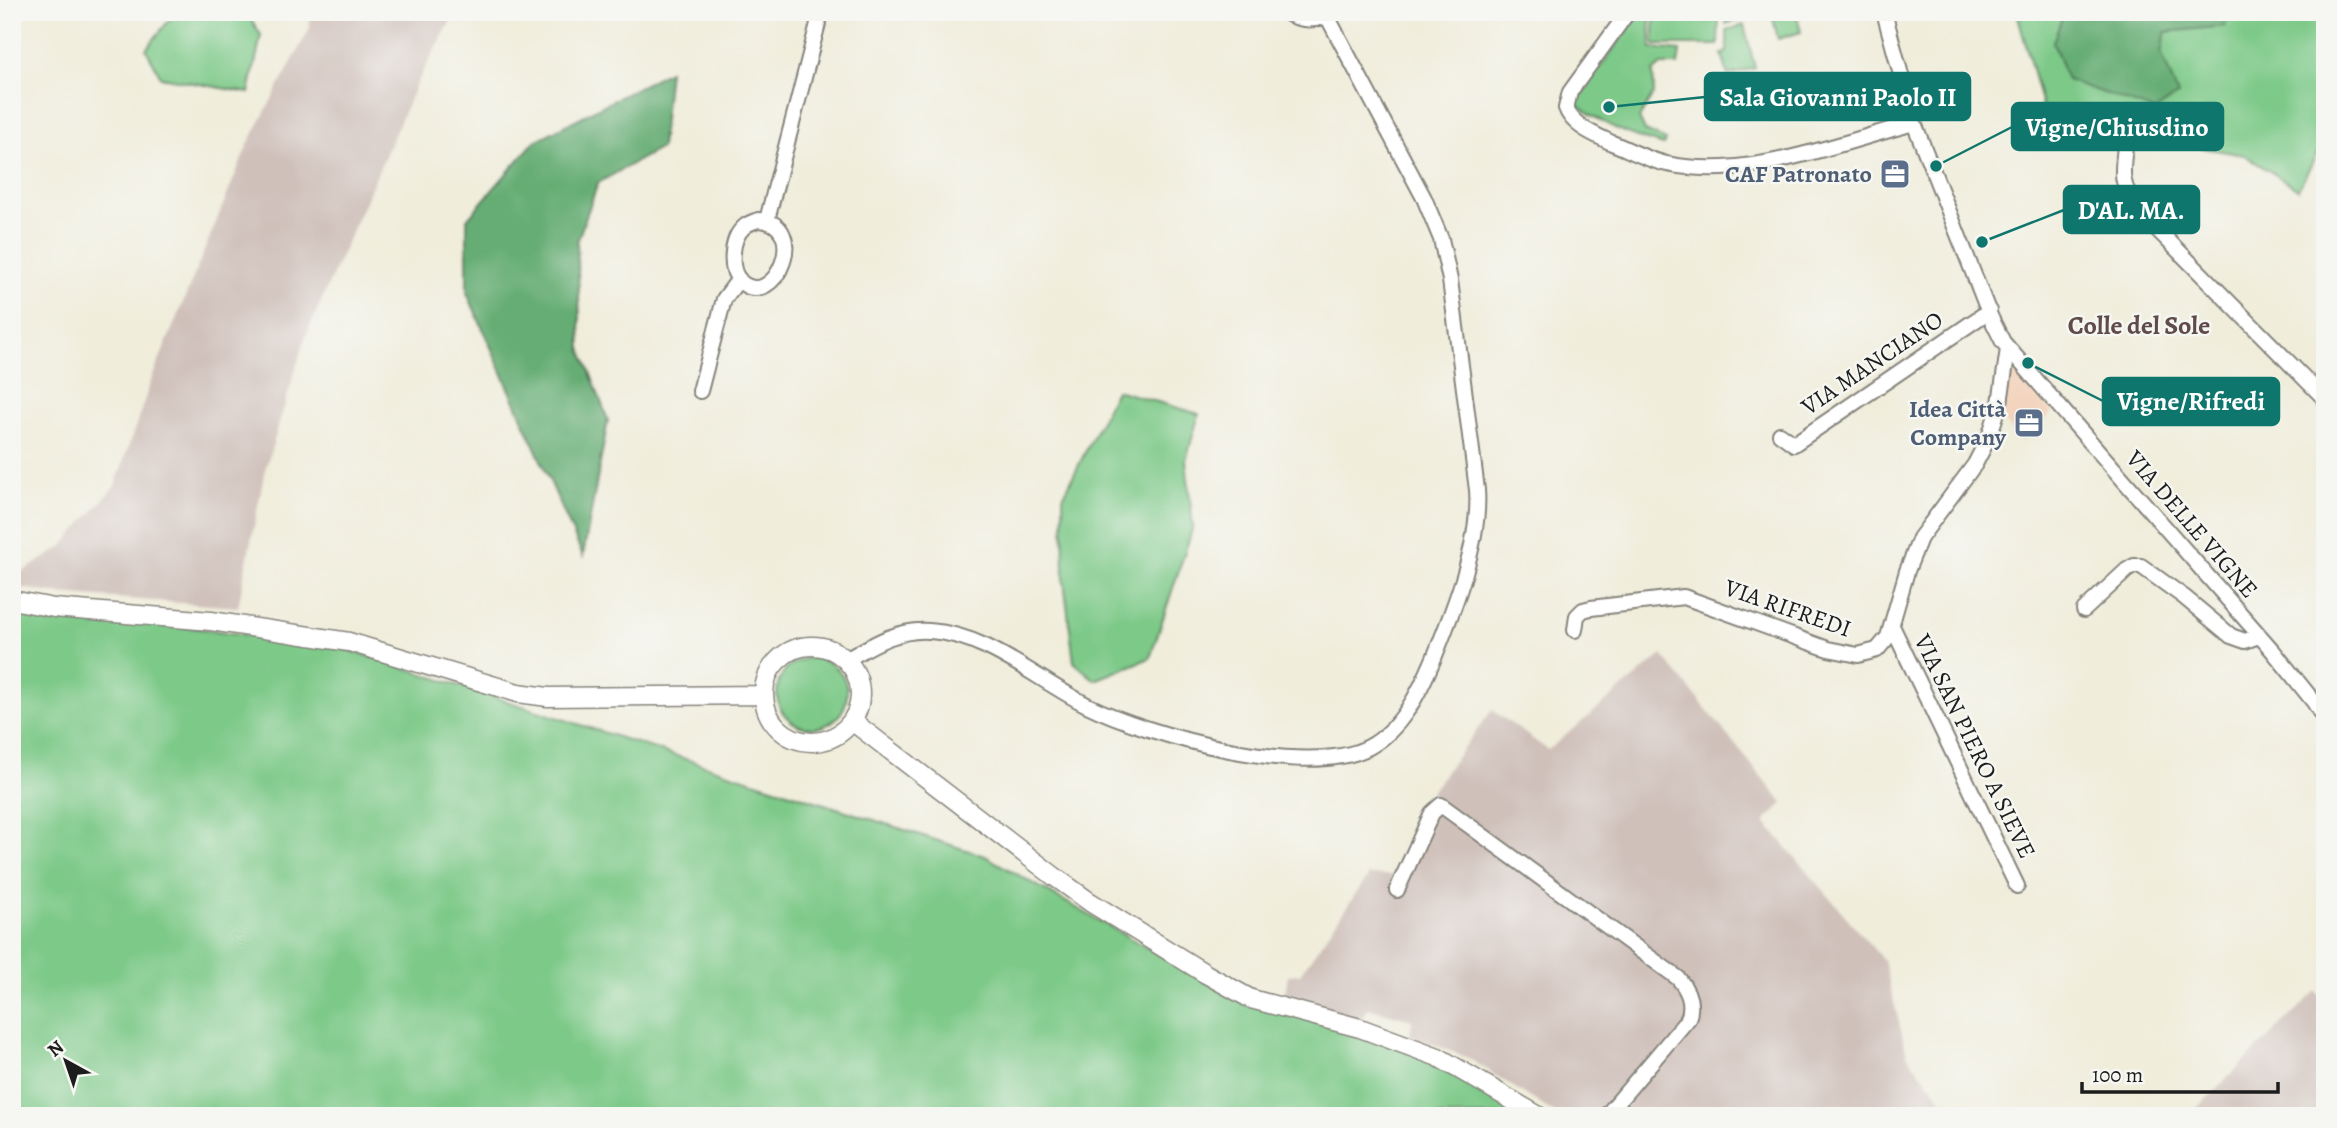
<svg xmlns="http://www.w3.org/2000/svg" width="2337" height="1128" font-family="Alegreya,serif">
  <rect width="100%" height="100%" fill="#f6f6f2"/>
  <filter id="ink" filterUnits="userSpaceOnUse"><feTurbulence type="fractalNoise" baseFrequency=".0143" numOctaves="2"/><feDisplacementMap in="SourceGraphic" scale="14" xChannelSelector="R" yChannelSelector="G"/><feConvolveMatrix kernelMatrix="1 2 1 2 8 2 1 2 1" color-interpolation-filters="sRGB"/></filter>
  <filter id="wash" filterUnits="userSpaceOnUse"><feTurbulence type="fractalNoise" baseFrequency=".00686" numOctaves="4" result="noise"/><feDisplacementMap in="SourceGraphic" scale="28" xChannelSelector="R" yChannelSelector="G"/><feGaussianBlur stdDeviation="1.57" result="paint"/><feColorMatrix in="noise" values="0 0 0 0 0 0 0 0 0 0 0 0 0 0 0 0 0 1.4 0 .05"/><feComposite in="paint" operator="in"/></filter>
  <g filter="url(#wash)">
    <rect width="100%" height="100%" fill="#f0eddb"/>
    <path fill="#f3d4be" d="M2009,363l43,49 -29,30 -24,-26z"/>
    <path fill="#cfc0ba" d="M309,12h140l5,3 -38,70 -111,253 -40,132 -27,137 -181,-13 -45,-8v-8l49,-30 54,-62 37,-108 96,-234 62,-116z
      M1662,655l121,148 -18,19 119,139 23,94 48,61h-396l-91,-58 -58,-23 2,-15 -45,-12 -5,11 -78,-21 4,-23 12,-1 69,-99h23l41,-86 59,-79 56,40z
      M2316,991l9,10v115h-136z"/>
    <path fill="#7dc988" stroke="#4c7252" stroke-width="2" d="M184,12h62l15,23 -12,58 -88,-16 -15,-28 28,-35z
      M1641,12h9l1,36 29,3 -2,14h-17l-8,7 1,21 -15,25 6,13 21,9 -2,5c-33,-8 -64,-21 -90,-43z
      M1654,12h65l-1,33h-64z
      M1727,12h44l-45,12z
      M1796,12l5,20 -23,7 -5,-20z
      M2017,12h308v127l-27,50 -54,-34 -198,-34z
      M1744,25l11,43 -27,7 -6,-21 5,-2v-22z
      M1116,390l83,24 -13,46 7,67 -43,131 -55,22 -21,-18 -10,-82 -1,-83z
      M12,604l328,43 645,209 242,137 193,61 102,62h-1510z
      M777 693a35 35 0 1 1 70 0a35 35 0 1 1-70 0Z"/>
    <path fill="#66ad74" stroke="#416448" stroke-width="2" d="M2064,12h163l-2,14 -59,6 -5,21 17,42 -24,16 -87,-31 -14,-38z
      M669,71l-8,77 -63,35 -21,59 4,106 27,72 -25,136 -116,-263v-74l68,-78z"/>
  </g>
  <g filter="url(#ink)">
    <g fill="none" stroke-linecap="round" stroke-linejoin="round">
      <g stroke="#86847c" stroke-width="18">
        <path id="minor" d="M1285,12c15,9 32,11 47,0
          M1628,12l-58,80 -4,16c6,18 30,27 46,35 18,7 36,17 55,21 80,17 171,-21 247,-41
          M1884,12l30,111 77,195 12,24 270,309 41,51 11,18
          M2126,139c-4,33 -8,43 13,72l186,188
          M758,220c54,2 17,92 -17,62 -13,-12 -10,-44 3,-55 4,-4 9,-5 14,-7z
          M767,220l54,-208
          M700,391l24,-92 15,-20
          M1780,434l14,10 195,-133
          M2084,610l43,-40 7,-4h7l43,31 47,39 14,5 14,-5
          M1892,626l125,260
          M1575,630l2,-14 6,-6 8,-2 93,-11 144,52 30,6 19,-5 11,-13 19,-66 13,-33 55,-74 14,-27 11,-34 8,-54
          M846,660c26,-15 53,-32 84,-29 59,4 105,48 157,74 61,30 220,75 282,42 33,-18 51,-56 65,-89 19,-47 47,-117 43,-168l-27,-210 -9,-41 -17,-41 -97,-182
          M1397,890l35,-77 9,-8 237,173c10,12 16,25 10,41l-82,97"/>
      </g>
      <g stroke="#86847c" stroke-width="21">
        <path id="tertiary" d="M12,600l42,8 157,13 138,21 169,51 30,4 215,-2
          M764 694a48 48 0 1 1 96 0a48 48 0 1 1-96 0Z
          M852,721l203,156 35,25 116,72 45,25 109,29 78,29 101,59"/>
      </g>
      <use href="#minor" stroke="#fff" stroke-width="14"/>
      <use href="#tertiary" stroke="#fff" stroke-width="18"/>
    </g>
  </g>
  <defs>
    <g id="office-square" transform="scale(1.575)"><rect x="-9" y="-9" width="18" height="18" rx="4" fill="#5c6f8a" stroke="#f6f6f2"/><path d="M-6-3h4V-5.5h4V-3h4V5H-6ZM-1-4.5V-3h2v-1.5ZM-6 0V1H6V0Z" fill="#fff"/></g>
  </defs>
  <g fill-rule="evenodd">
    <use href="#office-square" x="1895" y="174"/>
    <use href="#office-square" x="2029" y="423"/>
  </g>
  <g text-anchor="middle" stroke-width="5" stroke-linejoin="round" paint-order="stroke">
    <g font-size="24" font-weight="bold" fill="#4e5e75" stroke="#f6f6f2" text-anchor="end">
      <text x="1872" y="182">CAF Patronato</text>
      <text x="2006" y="417">Idea Città<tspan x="2006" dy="28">Company</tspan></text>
    </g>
    <g font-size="24" fill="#1c1c1c" stroke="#f6f6f2">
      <text transform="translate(1872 363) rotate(-34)" y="8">VIA MANCIANO</text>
      <text transform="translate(2192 524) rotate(49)" y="8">VIA DELLE VIGNE</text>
      <text transform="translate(1788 608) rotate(19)" y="8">VIA RIFREDI</text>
      <text transform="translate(1975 746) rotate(64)" y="8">VIA SAN PIERO A SIEVE</text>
    </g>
    <g font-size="26" font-weight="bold" fill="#5f4b4a" stroke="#f6f6f2">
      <text x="2139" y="334">Colle del Sole</text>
    </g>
  </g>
  <path fill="none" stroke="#0f766e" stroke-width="2.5" d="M1609 107L1705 97M1936 166L2012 127M1982 242L2064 210M2028 363L2103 401"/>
  <g fill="#0f766e" stroke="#f6f6f2" stroke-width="2.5">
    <circle cx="1609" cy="107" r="7"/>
    <circle cx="1936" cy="166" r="7"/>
    <circle cx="1982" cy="242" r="7"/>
    <circle cx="2028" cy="363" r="7"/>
  </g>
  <g fill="#0f766e" stroke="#0f766e" stroke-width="2.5">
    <rect x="1705" y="73" width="265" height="47" rx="7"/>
    <rect x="2012" y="103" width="211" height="47" rx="7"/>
    <rect x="2064" y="186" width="135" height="47" rx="7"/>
    <rect x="2103" y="378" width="176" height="47" rx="7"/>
  </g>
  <g font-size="26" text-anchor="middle" font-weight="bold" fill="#fff">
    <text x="1838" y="106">Sala Giovanni Paolo II</text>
    <text x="2117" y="136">Vigne/Chiusdino</text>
    <text x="2131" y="219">D'AL. MA.</text>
    <text x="2191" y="410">Vigne/Rifredi</text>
  </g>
  <rect width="2337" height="1128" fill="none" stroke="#f6f6f2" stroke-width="42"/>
  <g transform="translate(66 1061) rotate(320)" stroke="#f6f6f2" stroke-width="5" paint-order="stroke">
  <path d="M0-5L12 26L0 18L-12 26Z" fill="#1c1c1c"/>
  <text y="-10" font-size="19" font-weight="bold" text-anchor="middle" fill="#1c1c1c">N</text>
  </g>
  <path d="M2082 1082v10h196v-10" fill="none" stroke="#1c1c1c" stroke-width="3.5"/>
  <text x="2092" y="1082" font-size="21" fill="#1c1c1c" stroke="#f6f6f2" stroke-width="5" paint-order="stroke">100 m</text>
</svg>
